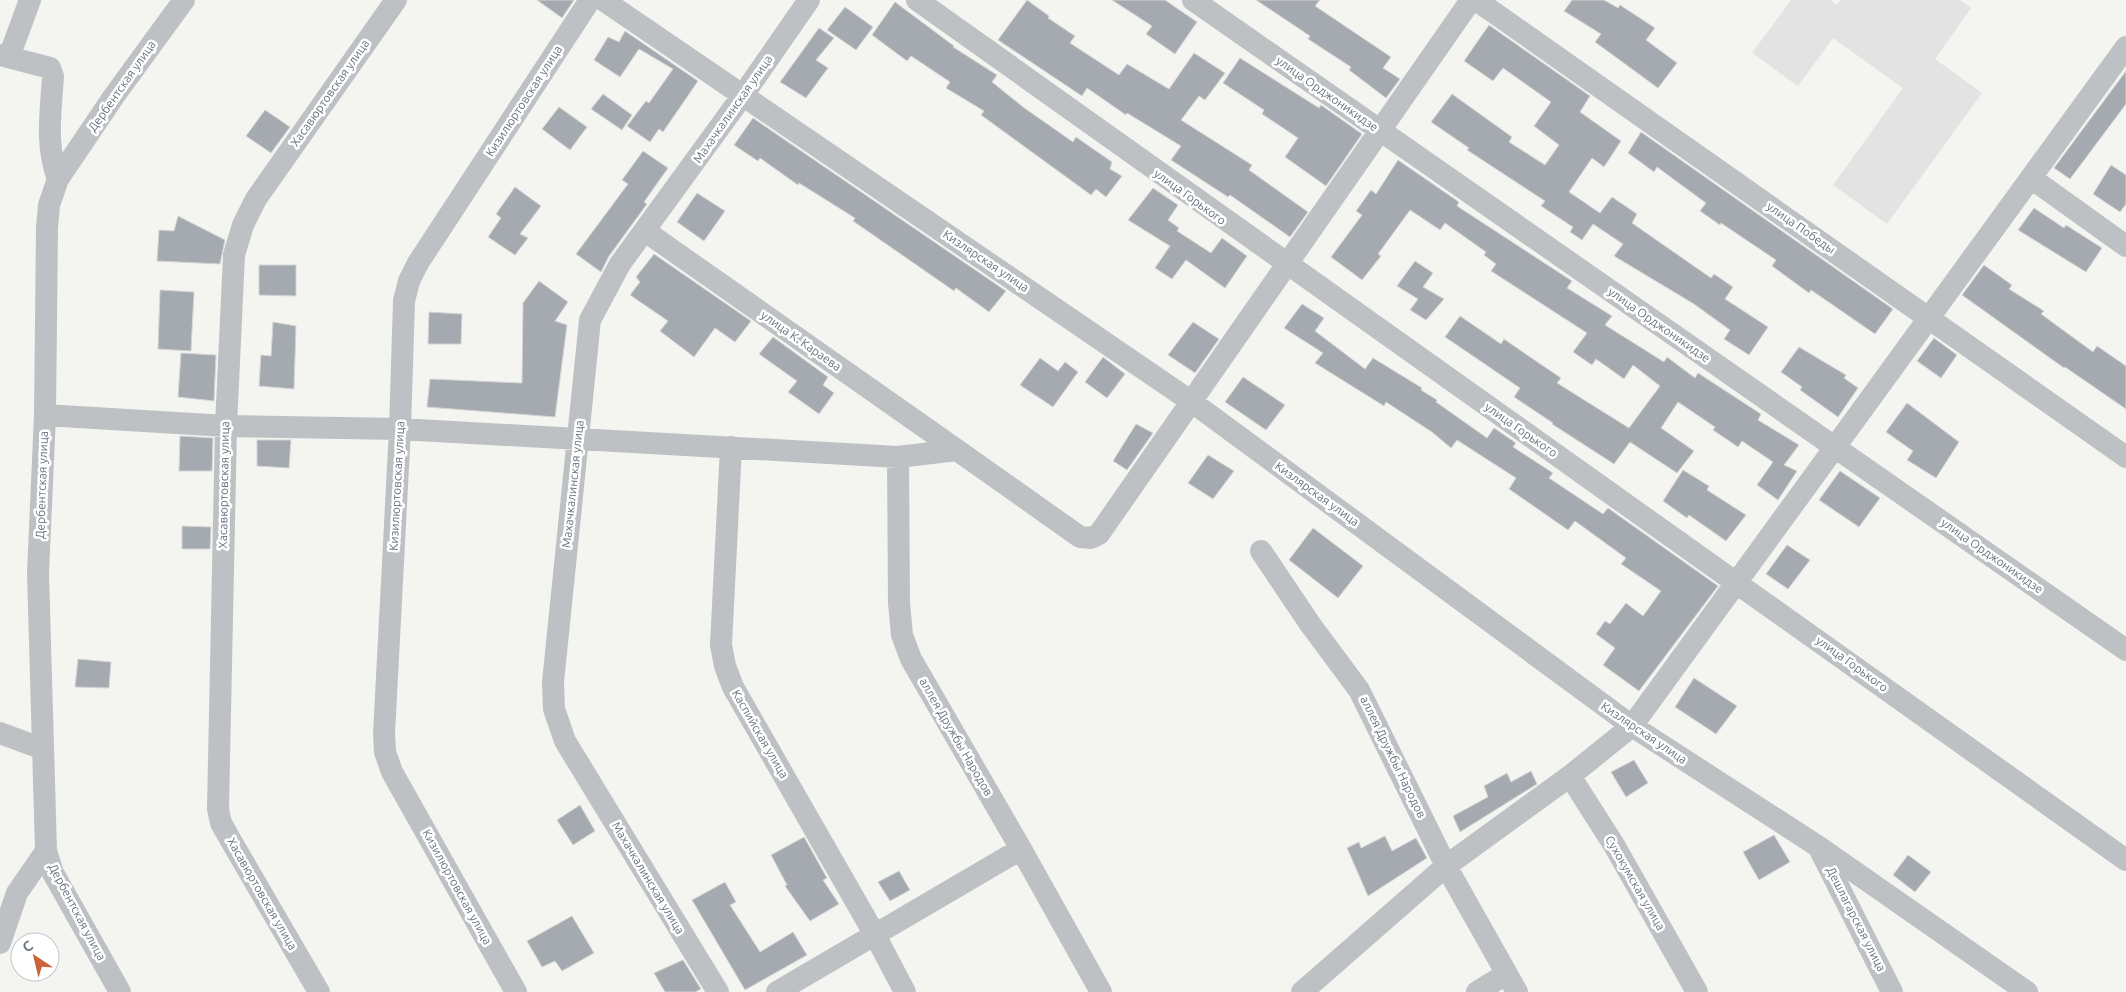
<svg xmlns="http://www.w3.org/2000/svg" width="2126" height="992" font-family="Ubuntu,sans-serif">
  <rect width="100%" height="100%" fill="#f4f4f1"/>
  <path fill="#e2e3e2" d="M1791,0h39l7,5 4,-5h119l11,8 -36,51 47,34 -95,131 -54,-39 70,-97 -70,-50 -35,48 -46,-33z"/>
  <path fill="#a4aaaf" stroke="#d5d6d4" d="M537,0h37l-12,18z
    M1027,0l22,16 -1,2 27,18 -5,7 49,32 8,-11 42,25 25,-36 31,20 -20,27 -6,-4 -18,24 71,45 -3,5 59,42 -18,25 -60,-42 -2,2 -57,-37 10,-14 -54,-33 -1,2 -39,-27 -5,8 -84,-56z
    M1112,0h53l32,22 -22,32 -29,-20 6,-8z
    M1256,0h64l-5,6 76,51 -8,11 17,11 -14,19 -37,-28 2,-3 -43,-28 2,-3z
    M1572,0h32l14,8 2,-3 35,23 -9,12 31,23 -19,25 -63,-46 6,-8 -37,-23z
    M895,2l59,44 -1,1 44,28 -5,7 31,25 50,35 3,-5 36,25 -2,7 12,7 -16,21 -10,-8 -5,6 -110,-80 3,-4 -38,-23 4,-6 -39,-26 -4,5 -35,-26z
    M845,7l28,20 -17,23 -29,-20z
    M1489,25l101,71 -10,16 41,29 -17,26 -12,-9 -23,34 31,21 12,-16 25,17 -5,9 79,55 3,-4 19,13 -8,12 43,28 -19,28 -25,-16 6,-9 -36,-26 -80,-48 9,-12 -30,-20 -11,16 -12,-8 3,-5 -32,-21 4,-5 -78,-51 2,-2 -38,-26 21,-28 60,43 -3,5 36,23 14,-20 -25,-19 17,-24 -48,-34 -10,13 -29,-20z
    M819,28l15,10 -18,22 12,8 -22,30 -26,-16z
    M625,31l73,50 -35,51 -4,-3 -9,13 -23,-16 19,-25 3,2 24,-34 -34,-20 -19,28 -26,-17 14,-23 11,5z
    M1240,58l79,50 2,-3 41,29 -36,52 -41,-29 13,-19 -36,-24 2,-4 -41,-27z
    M2126,71v33l-56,75 -16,-11z
    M603,94l29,21 -10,15 -31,-21z
    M559,107l28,20 -17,23 -28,-21z
    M265,110l25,17 -19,26 -25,-17z
    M753,118l253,173 -17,21 -33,-24 -2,3 -101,-70 2,-3 -56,-35 -1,2 -38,-27 -2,3 -24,-16z
    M1641,132l252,177 -18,25 -64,-44 -2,3 -37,-27 4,-6 -55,-37 -1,2 -20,-14 6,-8 -49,-36 -3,5 -26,-19z
    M643,151l25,17 -24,34 3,2 -38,52 -8,16 -25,-18 52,-70 -6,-4z
    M1398,160l61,42 -2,4 115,75 -5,7 45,28 -7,9 59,37 3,-5 28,21 3,-5 63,41 -3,6 41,25 -15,20 13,6 -19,29 -21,-15 16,-23 -31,-21 -4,6 -25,-17 2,-3 -37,-25 -17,26 33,23 -17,22 -47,-31 -16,22 -62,-40 1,-1 -39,-26 6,-9 -75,-51 15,-21 41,28 3,-5 26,18 31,21 -4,5 72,45 31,-42 -27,-21 -9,14 -28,-20 -4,6 -19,-13 14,-19 -96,-62 5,-7 -12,-9 2,-3 -41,-29 -5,7 -30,-20 -32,44 3,2 -19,24 -31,-23 31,-42 -6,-4 15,-21 5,4z
    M2111,165l15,10v29l-6,8 -27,-18z
    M515,187l26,19 -21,28 8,4 -13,17 -27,-18 13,-19 -5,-4z
    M1153,188l25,17 -10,15 11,8 -2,3 34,22 11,-15 25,18 -22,32 -39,-28 -14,19 -17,-11 15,-22 -42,-26z
    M697,193l28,18 -21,30 -27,-19z
    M2034,208l30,20 2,-3 36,23 -16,24 -68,-42z
    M178,216l47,24 -5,24 -63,-3 2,-31 15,1z
    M654,254l97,67 -16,21 -20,-14 -21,29 -34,-26 8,-10 -38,-26 10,-13 -4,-5z
    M1415,261l18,12 -10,14 21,12 -18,21 -16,-10 8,-11 -21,-13z
    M259,265h37v31l-37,-1z
    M1984,265l28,20 -3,4 35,22 -3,3 52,38 4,-6 29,20v43l-61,-42 -1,1 -102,-73z
    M539,281l29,21 -13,19 12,4 -12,92 -128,-10 3,-28 92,4 1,-80z
    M160,290l34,2 -3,59 -33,-2z
    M1302,304l22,14 -9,13 50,38 8,-11 49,30 -1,2 16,10 -1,2 51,36 7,-10 22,15 -3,4 40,26 -4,5 54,36 5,-6 110,78 -79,105 -36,-26 12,-17 -19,-14 9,-13 5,3 16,-21 17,13 18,-25 -40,-27 5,-6 -51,-37 -7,9 -59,-41 7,-11 -59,-38 -6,8 -19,-16 -46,-30 -2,4 -69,-43 8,-10 -39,-25z
    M429,312l33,2 -1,30h-33z
    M273,322l23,4 -2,63 -35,-3 2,-31 10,1z
    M1193,322l26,17 -24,34 -27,-18z
    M773,337l55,40 -5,8 11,8 -15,21 -31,-22 9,-11 -38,-27z
    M1934,338l23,17 -16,23 -24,-17z
    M1799,347l47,28 -2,3 14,10 -20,29 -38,-27 2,-3 -21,-15z
    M181,353l35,2 -2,46 -36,-4z
    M1103,357l22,17 -18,24 -22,-16z
    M1040,358l18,13 7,-9 13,10 -25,35 -33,-22z
    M1243,377l42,28 -19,25 -41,-28z
    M1907,403l52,39 -23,36 -29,-18 6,-9 -27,-19z
    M1136,424l17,9 -26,37 -14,-9z
    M180,436l33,2 -1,33h-33z
    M257,440h34l-2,28 -32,-2z
    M1208,455l26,16 -21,28 -25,-16z
    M1683,470l26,16 -2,4 39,25 -20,26 -37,-26 -2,3 -24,-17z
    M1840,471l40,27 -21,29 -40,-27z
    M182,526l29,1 -1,22h-28z
    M1313,528l50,38 -25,32 -49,-38z
    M1787,545l23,15 -22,29 -22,-15z
    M78,659l33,3 -2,26 -34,-1z
    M1694,678l43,28 -21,28 -41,-27z
    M1634,760l14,23 -22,14 -15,-25z
    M1531,771l6,13 -77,48 -7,-16 35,-19 -4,-11 23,-13 4,9z
    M580,805l15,26 -22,14 -16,-25z
    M1774,835l16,27 -31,18 -16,-28z
    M1385,836l7,15 24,-13 11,20 -59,38 -21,-48 12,-6 2,6z
    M804,837l23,41 -4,2 16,24 -29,17 -25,-35 2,-1 -16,-30z
    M1908,855l23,17 -16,20 -22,-17z
    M899,871l11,19 -20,11 -12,-19z
    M725,882l11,20 -6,3 30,47 33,-20 14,23 -62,35 -53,-90z
    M572,916l22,37 -32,18 -7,-10 -13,6 -15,-26z
    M683,960l18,29 -6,3h-30l-11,-19z"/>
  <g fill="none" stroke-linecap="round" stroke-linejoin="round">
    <path stroke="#bec1c4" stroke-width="22" d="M603,0l589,402 440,324 187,121 208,145
      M917,0c401,289 807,572 1209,860
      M1193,0l933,650
      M1476,0l650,457
      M0,55l50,13 3,8c-2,34 -8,70 5,103
      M9,57l21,-57
      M2031,178l95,68
      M645,231l312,219
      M45,415l181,11 174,3 498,28 59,-7 123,87 11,1 8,-4 372,-534
      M731,447l-10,198 4,21 8,21 142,248 30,57
      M898,457l1,146 3,32 9,24 110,190 80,143
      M1261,551l49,73 49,66 87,176 71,126
      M0,733l43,16
      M1570,776l44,69 83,147
      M1820,850l72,142
      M0,943l17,-50 29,-42
      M120,992l-67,-119 -7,-22 -8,-278 7,-158 2,-187 2,-23 9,-26 56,-83 70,-96
      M319,992l-89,-153 -9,-16 -3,-14 8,-383 8,-171 9,-30 13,-26 140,-199
      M516,992l-124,-220 -7,-20 -1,-18 16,-305 4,-128 5,-20 9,-18 172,-263
      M718,992l-153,-251 -11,-32 -1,-27 37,-362 30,-56 123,-169 66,-95
      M777,992l244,-143
      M1302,992l144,-126 124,-90 62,-50 494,-679
      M1477,992l29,-18"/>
  </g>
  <g text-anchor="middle" stroke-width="5" stroke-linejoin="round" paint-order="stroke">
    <g font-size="12" fill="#67737e" stroke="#fff">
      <text transform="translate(122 86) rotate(-55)" y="4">Дербентская улица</text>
      <text transform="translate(330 93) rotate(-55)" y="4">Хасавюртовская улица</text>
      <text transform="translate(1327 94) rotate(35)" y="4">улица Орджоникидзе</text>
      <text transform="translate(524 101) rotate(-57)" y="4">Кизилюртовская улица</text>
      <text transform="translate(733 109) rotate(-55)" y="4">Махачкалинская улица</text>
      <text transform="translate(1190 197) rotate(36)" y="4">улица Горького</text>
      <text transform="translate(1801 228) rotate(35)" y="4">улица Победы</text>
      <text transform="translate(986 261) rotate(34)" y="4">Кизлярская улица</text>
      <text transform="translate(1659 325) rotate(35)" y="4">улица Орджоникидзе</text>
      <text transform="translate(801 341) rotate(35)" y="4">улица К. Караева</text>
      <text transform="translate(1521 430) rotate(35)" y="4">улица Горького</text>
      <text transform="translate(573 484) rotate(-84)" y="4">Махачкалинская улица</text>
      <text transform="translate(42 485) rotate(-88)" y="4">Дербентская улица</text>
      <text transform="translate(224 485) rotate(-89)" y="4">Хасавюртовская улица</text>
      <text transform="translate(397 486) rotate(-87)" y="4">Кизилюртовская улица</text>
      <text transform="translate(1317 494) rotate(36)" y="4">Кизлярская улица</text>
      <text transform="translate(1992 556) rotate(35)" y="4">улица Орджоникидзе</text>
      <text transform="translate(1852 664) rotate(36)" y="4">улица Горького</text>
      <text transform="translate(1644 733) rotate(34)" y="4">Кизлярская улица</text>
      <text transform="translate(760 734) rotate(60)" y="4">Каспийская улица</text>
      <text transform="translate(956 737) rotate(60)" y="4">аллея Дружбы Народов</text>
      <text transform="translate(1393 757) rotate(64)" y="4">аллея Дружбы Народов</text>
      <text transform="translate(648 878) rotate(59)" y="4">Махачкалинская улица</text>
      <text transform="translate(1635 883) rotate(60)" y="4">Сухокумская улица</text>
      <text transform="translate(457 887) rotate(61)" y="4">Кизилюртовская улица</text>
      <text transform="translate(262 894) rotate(60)" y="4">Хасавюртовская улица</text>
      <text transform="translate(77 912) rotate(62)" y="4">Дербентская улица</text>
      <text transform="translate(1856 919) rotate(63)" y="4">Дешлагарская улица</text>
    </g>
  </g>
  <g transform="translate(35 957) rotate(325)"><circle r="24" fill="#ffffff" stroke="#c2c7cb"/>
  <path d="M0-4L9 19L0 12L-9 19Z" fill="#cb633b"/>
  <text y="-8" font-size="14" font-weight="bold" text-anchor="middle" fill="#67737e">С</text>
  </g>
</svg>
